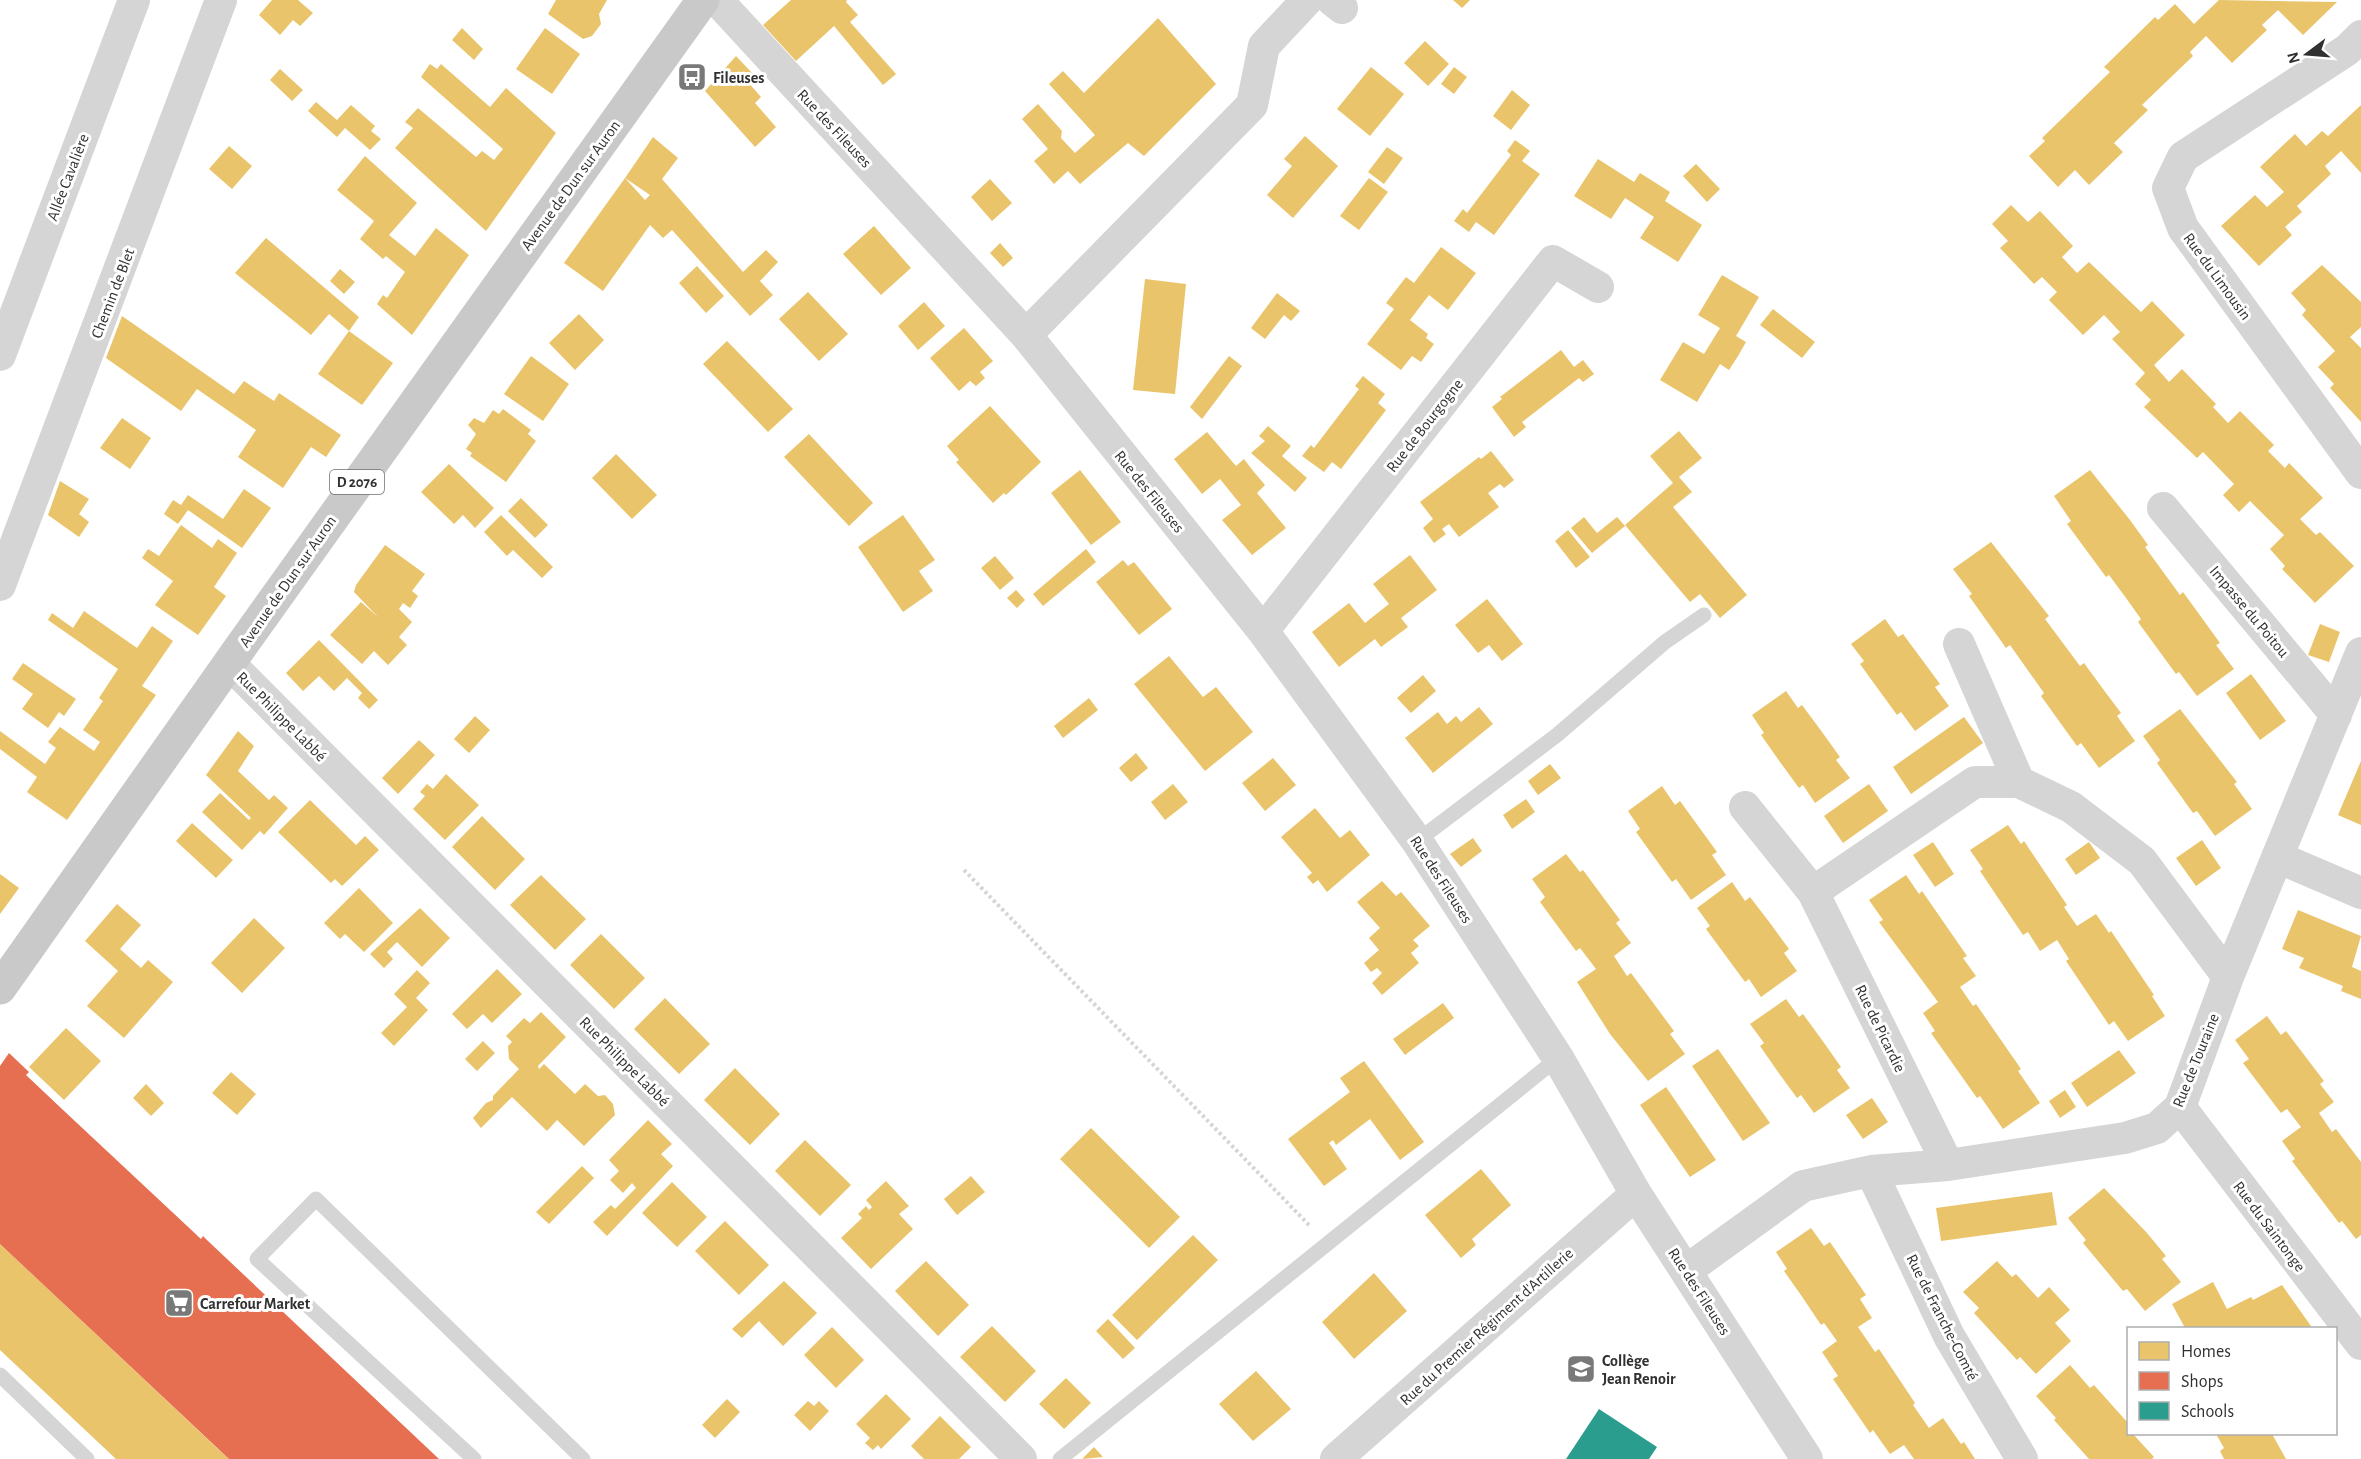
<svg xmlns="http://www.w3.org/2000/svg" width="2361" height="1459" font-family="'Alegreya Sans',sans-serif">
  <rect width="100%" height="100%" fill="#fff"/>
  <path fill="#e9c46a" d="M272,0h26l15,13 -13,13 -7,-6 -13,15 -21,-20z
    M556,0h51l-8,14 2,10 -9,12 -9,3 -35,-25z
    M791,0h56l-1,2 12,13 -8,7 46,52 -13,11 -49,-59 -38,35 -33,-36z
    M1453,0h17l-8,8z
    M2219,0l118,2 -34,33 -25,-25 -16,15 5,5 -35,33 -26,-27 -16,16 3,4 -51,49 6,5 -34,33 9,9 -34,33 -14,-15 -17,17 -29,-31 16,-15 -3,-3 68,-66 -6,-5 51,-50 3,3 17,-16 19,20z
    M1158,18l58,66 -72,72 -16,-13 -48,41 -12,-13 -14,13 -20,-23 14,-12 -26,-30 16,-15 24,27 -1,7 14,15 20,-18 -46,-51 14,-13 21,22z
    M462,28l21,21 -9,11 -22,-20z
    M545,28l35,26 -28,40 -36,-25z
    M1425,41l24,23 -21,22 -24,-23z
    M736,56l18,19 -7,6 14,16 -6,6 21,24 -21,20 -50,-56z
    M430,64l7,5 4,-5 49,43 16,-19 50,45 -70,98 -91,-83 18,-20 -8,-6 13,-14 58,49 6,-6 12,9 9,-11 -82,-72z
    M1371,67l33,27 -34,42 -33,-27z
    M1454,67l13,10 -13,17 -13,-10z
    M280,69l23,21 -11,11 -22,-21z
    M1512,90l18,15 -19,25 -18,-14z
    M316,102l21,18 14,-15 24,21 -4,5 10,8 -11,11 -25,-22 -8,9 -29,-26z
    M2361,105v68l-20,-22 -16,15 6,8 -34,32 5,6 -17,15 7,8 -33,31 -38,-40 34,-31 12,12 17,-15 -24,-25 35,-33 11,12 16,-15 6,5z
    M1305,136l33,30 -45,52 -26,-23 25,-29 -8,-7z
    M653,137l25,21 -16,21 81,93 23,-22 12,12 -18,19 13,14 -23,21 -78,-86 -9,8 -13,-13 -47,66 -39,-28 61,-85 20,22 5,-5 -25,-17z
    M1515,140l15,11 -8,10 18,13 -46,61 -18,-13 -7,10 -15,-11 9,-12 4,4 44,-58 -4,-4z
    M229,146l23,20 -20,23 -23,-20z
    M1387,147l16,11 -19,26 -16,-12z
    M365,156l52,47 -28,32 26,21 21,-28 33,27 -57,80 -35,-31 6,-9 4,3 18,-26 -19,-16 -3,3 -23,-20 14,-18 -37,-31z
    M1598,159l36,23 6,-9 30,19 -5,9 37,24 -24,37 -38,-24 14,-21 -29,-19 -14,21 -37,-23z
    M1696,164l24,25 -13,13 -24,-26z
    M1369,178l19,14 -29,38 -19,-14z
    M990,179l22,24 -20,18 -21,-24z
    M2011,205l17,17 12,-11 33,35 -11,11 15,16 12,-11 52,50 11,-11 33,34 -31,30 15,17 13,-13 34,35 -3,3 15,16 12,-12 34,34 -6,6 17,17 4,-5 34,35 -23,21 16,16 4,-3 34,34 -39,37 -33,-34 3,-3 -15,-17 14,-14 -34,-34 -11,11 -16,-17 11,-11 -31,-32 -6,6 -53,-51 7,-7 -16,-16 10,-11 -33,-34 8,-7 -16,-17 -21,20 -34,-35 8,-8 -15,-15 -8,7 -34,-36 8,-7 -16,-17z
    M874,226l37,42 -30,27 -38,-41z
    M266,238l93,79 -10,14 44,32 -31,42 -44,-31 31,-43 -20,-17 -18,21 -76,-62z
    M1000,243l13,15 -10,9 -13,-14z
    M1441,247l35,26 -28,37 -19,-15 -10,13 -9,12 18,14 -2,4 8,6 -13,18 -9,-6 -11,14 -34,-26 27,-35 -8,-6 20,-26 8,6z
    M2322,265l39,37v25l-11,10 11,11v74l-31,-34 4,-4 -16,-17 17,-16 -33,-36 4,-5 -15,-17z
    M697,266l27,30 -18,17 -27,-30z
    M340,269l15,13 -11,12 -14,-13z
    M1722,275l37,22 -23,39 10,6 -8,14 -9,14 -9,-6 -23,38 -37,-22 23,-38 21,12 16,-26 -22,-13z
    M1145,279l41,5 -11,110 -42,-4z
    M808,292l40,42 -29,27 -40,-42z
    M1277,293l23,18 -9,10 -7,-6 -19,24 -14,-11z
    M924,302l21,24 -27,24 -20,-24z
    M1773,309l42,33 -13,16 -42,-33z
    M579,314l25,26 -29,30 -26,-27z
    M122,316l112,78 10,-13 30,20 5,-8 62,42 -15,22 -15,-10 -28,41 -45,-31 18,-27 -59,-41 -16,22 -75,-53z
    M964,328l29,33 -13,11 5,6 -9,8 -6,-5 -11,10 -29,-33z
    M727,341l66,68 -25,23 -65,-68z
    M1561,350l13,17 9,-7 11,14 -11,8 -4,-4 -57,44 4,5 -12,10 -22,-30 10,-8 -2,-2z
    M531,356l38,28 -26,37 -39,-27z
    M1229,356l13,10 -40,53 -12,-12z
    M1363,376l22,18 -7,9 8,7 -45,59 -9,-7 -8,10 -22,-16 9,-11 3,3 45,-59 -4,-3z
    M990,406l51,56 -35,33 -2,-2 -11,10 -37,-41 3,-2 -12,-14z
    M503,409l28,21 -3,4 8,7 -30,41 -36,-26 2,-3 -6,-4 10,-15 -8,-9 6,-7 10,5 9,-13 6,4z
    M122,418l29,20 -21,31 -30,-21z
    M1268,426l23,20 -9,10 25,22 -12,14 -44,-39 14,-12 -6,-5z
    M1679,431l23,27 -23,19 13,15 -19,15 74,88 -27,23 -20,-24 -10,8 -65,-77 48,-42 -23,-27z
    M1207,432l29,34 8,-7 10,13 11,13 -8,8 29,35 -34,27 -30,-35 19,-15 -21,-26 -18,15 -28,-35z
    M809,434l64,69 -24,23 -65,-69z
    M1491,451l23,29 -10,8 -4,-4 -12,9 11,14 -40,30 -10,-13 -7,5 4,5 -12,9 -11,-15 10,-9 -13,-17 59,-45 2,2z
    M616,454l41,41 -25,24 -40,-41z
    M449,464l45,44 -19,20 -12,-13 -9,9 -33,-32z
    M1080,470l41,52 -30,23 -40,-52z
    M2090,470l40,50 18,25 -3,2 35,48 3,-3 37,51 -4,2 18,24 -37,27 -18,-24 -3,2 -38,-52 3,-3 -15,-21 -17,-23 -3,2 -39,-53 4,-3 -17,-25z
    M60,481l29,18 -10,15 10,8 -10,15 -31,-22z
    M244,489l27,19 -29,40 -54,-38 -10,14 -14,-10 9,-14 8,5 7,-10 35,24z
    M521,498l27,27 -13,13 -27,-27z
    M501,515l52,52 -11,11 -29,-28 -6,6 -23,-24z
    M903,515l32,45 -16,11 14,20 -30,21 -45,-65z
    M1584,517l13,16 20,-16 8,9 -33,27 -21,-25z
    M181,525l31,23 6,-9 19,14 -23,34 12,9 -28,39 -43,-30 18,-24 -31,-23 6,-9 11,7z
    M1568,530l22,27 -14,11 -21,-27z
    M1991,542l58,74 -4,3 35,47 4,-3 19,26 18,24 -4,3 18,25 -36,27 -18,-25 -4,3 -36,-50 3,-3 -34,-48 -4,3 -37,-52 3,-2 -19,-25z
    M385,545l40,29 -13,17 6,5 -8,12 -7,-5 -4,6 13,13 -13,15 8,8 -19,20 -14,-14 -12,13 -32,-29 31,-33 17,15 -24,-25 2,-7z
    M1086,549l10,13 -53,44 -10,-12z
    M1410,555l27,35 -36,28 7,9 -27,20 -6,-8 -36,28 -27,-35 37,-29 16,20 24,-19 -16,-20z
    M995,556l19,22 -14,12 -19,-22z
    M1123,560l5,6 6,-4 38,47 -33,26 -43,-53z
    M1016,590l9,10 -8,8 -10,-10z
    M1487,599l36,45 -21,17 -13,-16 -11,8 -23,-28z
    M84,611l53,37 15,-22 21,15 -31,45 14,9 -89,125 -40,-28 10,-15 -37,-28v-18l45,33 11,-16 -8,-6 12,-15 34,24 6,-9 -17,-12 20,-29 -4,-3 19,-29 -70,-49 4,-7 21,15z
    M1885,619l13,18 5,-3 37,50 -5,3 14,19 -34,25 -14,-19 -4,3 -37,-51 4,-3 -13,-17z
    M2320,624l20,8 -11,30 -21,-7z
    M319,640l59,60 -9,9 -11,-11 4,-5 -15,-15 -13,13 -15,-15 -16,15 -17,-18z
    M1169,656l34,41 13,-10 37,45 -48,39 -71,-87z
    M23,663l53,36 -12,17 -5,-4 -11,16 -26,-19 11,-15 -21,-15z
    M2251,674l35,47 -26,19 -34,-47z
    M1423,675l13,16 -25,22 -14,-15z
    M1786,691l12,17 4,-3 20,27 18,25 -4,3 14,18 -35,25 -12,-18 -4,3 -19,-26 -19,-27 3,-2 -12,-18z
    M1089,698l9,12 -35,28 -9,-12z
    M1479,707l14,17 -60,49 -28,-35 33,-26 9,12 9,-8 5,6z
    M2180,709l57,73 -3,2 18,25 -37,27 -18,-25 -4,2 -36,-50 3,-3 -17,-24z
    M475,716l15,14 -21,23 -15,-14z
    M1964,717l19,26 -72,51 -18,-27z
    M238,731l16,15 -16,25 31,29 5,-5 14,13 -24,27 -4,-4 -18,19 -40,-38 18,-19 29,27 2,-2 -45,-43z
    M419,740l16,15 -37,39 -16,-16z
    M1136,753l12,15 -17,14 -12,-14z
    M1273,758l23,27 -31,26 -23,-28z
    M2361,761v64l-23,-10z
    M1550,764l11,14 -23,17 -10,-14z
    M446,774l33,31 -34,35 -32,-31 12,-13 -5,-4 7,-8 6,5z
    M1173,784l15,18 -23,18 -14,-18z
    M1869,784l19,27 -45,32 -19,-27z
    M1662,786l13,19 5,-4 37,51 -5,3 14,20 -35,25 -15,-21 -4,3 -36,-50 4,-3 -12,-18z
    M1526,799l9,13 -23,17 -9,-14z
    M310,800l46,45 9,-9 14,14 -37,36 -7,-7 -4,4 -53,-51z
    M1315,808l25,30 10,-8 20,25 -43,37 -9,-12 -5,4 -6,-7 5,-4 -31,-36z
    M482,816l43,43 -30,31 -43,-43z
    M192,823l41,37 -17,18 -40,-37z
    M2008,825l13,19 3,-3 43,64 -3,2 13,19 19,-12 13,19 2,-2 43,64 -2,1 13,20 -37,25 -14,-20 -5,4 -43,-64 3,-2 -12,-19 -17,11 -12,-19 -5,3 -43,-64 3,-2 -13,-19z
    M1473,838l9,13 -21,16 -11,-13z
    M2202,840l19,28 -25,18 -20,-28z
    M1933,842l21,32 -19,13 -22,-32z
    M2089,842l11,16 -24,17 -11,-16z
    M1566,854l14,18 3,-2 37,50 -4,3 15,20 -17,13 13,20 4,-3 43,58 -4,3 15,20 -37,27 -38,-47 -33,-52 19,-13 -16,-21 -4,3 -36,-49 5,-5 -13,-18z
    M0,874l19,14 -19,26z
    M541,875l45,44 -31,31 -45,-45z
    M1906,875l13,19 3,-3 45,65 -4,2 13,18 -16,11 13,19 3,-2 45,65 -3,2 22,32 -37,26 -23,-33 -3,2 -46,-65 4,-2 -12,-18 15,-11 -59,-80 4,-2 -14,-20z
    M1382,881l14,15 5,-4 29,34 -17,14 6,6 -8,7 8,10 -37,32 -10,-12 10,-10 -5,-5 -6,4 -7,-9 15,-13 -10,-12 11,-10 -23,-26z
    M1732,882l13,19 5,-4 20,26 19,26 -5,4 13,18 -36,26 -12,-18 -4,3 -39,-53 4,-3 -13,-18z
    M359,888l34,35 -29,29 -19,-18 -5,5 -16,-16z
    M117,904l24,21 -21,24 21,19 7,-8 25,22 -49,56 -37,-32 31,-35 -33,-30z
    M420,908l30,30 -28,29 -25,-25 -10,10 6,7 -9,9 -14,-14z
    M2298,910l63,26 -9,31 9,4v28l-20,-8 2,-5 -44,-18 5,-10 -22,-9z
    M254,918l31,30 -43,45 -31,-30z
    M601,934l44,44 -31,31 -44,-44z
    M497,969l25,25 -30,29 -9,-9 -16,15 -15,-15z
    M417,970l13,13 -14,15 12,12 -34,36 -13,-13 26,-26 -13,-13z
    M665,998l45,46 -31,30 -45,-45z
    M1786,999l13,18 4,-3 19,26 19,27 -4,3 13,18 -36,25 -13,-18 -4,3 -19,-26 -18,-26 4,-3 -14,-19z
    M1443,1003l11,15 -49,37 -12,-16z
    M541,1012l25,25 -28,29 1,3 5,-5 31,30 10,-10 13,12 7,-1 8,9 2,11 -31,31 -27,-26 -10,11 -35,-34 -31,31 -8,-10 13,-15 7,-3v-4l26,-27 -10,-10 -1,-13 4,-4 -6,-6 18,-18 6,5z
    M2267,1016l14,19 5,-4 38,50 -4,3 14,18 -15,11 13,19 4,-3 25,33v73l-5,4 -14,-18 -3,2 -47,-62 3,-2 -13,-18 19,-14 -14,-18 -6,4 -38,-50 6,-4 -14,-19z
    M66,1028l35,33 -37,39 -35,-33z
    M483,1041l12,12 -18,18 -12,-12z
    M1718,1049l52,74 -27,18 -51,-75z
    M2119,1050l17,23 -49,34 -16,-24z
    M1364,1061l60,81 -24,18 -30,-41 -34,26 -3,-5 -4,3 18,26 -23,17 -36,-47 62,-47 -10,-14z
    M735,1068l45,46 -30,31 -46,-45z
    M231,1072l25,22 -19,21 -25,-22z
    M146,1084l18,19 -13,13 -18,-18z
    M1666,1087l50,73 -26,17 -50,-72z
    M2065,1090l11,17 -16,11 -11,-17z
    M1872,1098l16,24 -25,17 -17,-24z
    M648,1120l24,24 -11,10 12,12 -66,70 -14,-14 18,-17 4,4 21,-21 -4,-5 -9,10 -13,-13 9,-9 -10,-11z
    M1091,1128l89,89 -31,31 -89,-89z
    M805,1140l46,45 -31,31 -45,-45z
    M582,1166l12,12 -45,46 -13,-12z
    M1481,1169l30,36 -39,34 4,6 -15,13 -36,-43z
    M971,1176l14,16 -28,23 -13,-16z
    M886,1181l23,25 -10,8 14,15 -42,40 -30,-31 21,-20 -4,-4 8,-8 3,4 3,-3 -6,-7z
    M672,1182l35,35 -30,30 -35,-34z
    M2104,1188l43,45 19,23 -4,3 19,23 -36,29 -18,-22 -4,2 -40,-48 3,-3 -18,-22z
    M2052,1192l5,33 -116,16 -5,-33z
    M725,1221l44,44 -30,30 -44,-44z
    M1811,1228l13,18 6,-4 36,53 -6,4 12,19 -14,9 17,25 4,-3 36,54 -2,2 16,23 14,-10 18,26 3,-2 11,17h-61l-10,-14 -14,9 -17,-24 -3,3 -37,-54 5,-3 -16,-24 15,-11 -13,-18 -3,2 -18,-27 -19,-27 3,-2 -11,-17z
    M1193,1235l25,25 -81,80 -25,-25z
    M0,1244l218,205 11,10h-113l-116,-109z
    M926,1261l43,44 -31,31 -43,-45z
    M1997,1261l15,16 4,-3 22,24 11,-11 21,23 -15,13 16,18 -35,33 -16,-17 -3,3 -43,-47 5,-5 -16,-16z
    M1374,1273l33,38 -53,48 -32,-37z
    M784,1281l33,32 -34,33 -24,-25 -17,17 -10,-9z
    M2213,1282l14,27 24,-12 2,3 29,-15 29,41 -4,2h-122l-13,-24z
    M1108,1319l27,29 -12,11 -27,-28z
    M992,1326l44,45 -31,31 -45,-45z
    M832,1327l32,33 -28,28 -32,-33z
    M2070,1365l20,23 4,-3 34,38v11h5l21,23 -2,2h-63l-35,-39 2,-2 -20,-22z
    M1256,1371l35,38 -38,32 -34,-37z
    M1066,1378l25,25 -27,26 -25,-25z
    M886,1394l25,25 -30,30 -3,-4 -5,5 -8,-7 5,-5 -14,-14z
    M727,1399l13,13 -25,26 -13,-13z
    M808,1401l6,5 5,-5 10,10 -19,20 -16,-16z
    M940,1416l31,31 -12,12h-35l-13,-13z
    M2216,1434h56l14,25h-62l-4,-8 4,-3z
    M1094,1447l9,10 -21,2z"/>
  <path fill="#e76f51" d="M9,1053l20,19 -3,3 36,34 139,130 2,-3 5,5 231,218h-210l-229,-215v-178z"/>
  <path fill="#2a9d8f" d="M1599,1409l58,38 -8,12h-83z"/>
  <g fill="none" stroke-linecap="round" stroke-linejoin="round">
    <path stroke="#d5d5d5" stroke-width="4" stroke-dasharray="3 3" stroke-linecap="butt" d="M964,870l345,355"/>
    <path stroke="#d5d5d5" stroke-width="15" d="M1417,841l140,-106 108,-93 39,-27
      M0,1375l87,84
      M474,1459l-217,-200 59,-60 267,260
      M1060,1459l498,-401"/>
    <path stroke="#d5d5d5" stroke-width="32" d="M717,0l309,335 237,296 154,210 141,217 78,136 171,265
      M1332,0l10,8
      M2361,36l-14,14 -164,107 -15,31 15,40 178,245
      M1026,335l226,-230 12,-59 43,-46
      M0,355l134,-355
      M2163,508l173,207
      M0,585l221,-585
      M1263,631l290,-370 45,26
      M1959,644l60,138
      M229,663l792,796
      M1745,807l68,85
      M2277,857l84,36
      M2180,1107l181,237
      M1948,1165l-135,-273 162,-110h44l52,25 71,54 86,116
      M1871,1171l78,165 73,123
      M1687,1270l116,-84 68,-15 77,-6 177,-27 32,-10 23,-21 48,-130 133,-324
      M1336,1459l300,-265"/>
    <path stroke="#c9c9c9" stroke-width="33" d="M0,988l242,-343 461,-645"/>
  </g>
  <defs>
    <g id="bus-square" transform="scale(1.5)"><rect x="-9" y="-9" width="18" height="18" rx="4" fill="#797979" stroke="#fff"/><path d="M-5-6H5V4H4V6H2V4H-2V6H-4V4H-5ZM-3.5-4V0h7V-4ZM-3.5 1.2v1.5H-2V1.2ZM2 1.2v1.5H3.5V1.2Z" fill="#fff"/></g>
    <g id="supermarket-square" transform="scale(1.5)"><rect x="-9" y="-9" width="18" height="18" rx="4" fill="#797979" stroke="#fff"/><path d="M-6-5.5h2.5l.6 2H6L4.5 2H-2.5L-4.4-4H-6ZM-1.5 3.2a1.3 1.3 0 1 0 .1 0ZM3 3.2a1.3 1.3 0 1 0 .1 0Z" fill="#fff"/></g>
    <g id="school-square" transform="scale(1.5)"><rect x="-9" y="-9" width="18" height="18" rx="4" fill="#797979" stroke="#fff"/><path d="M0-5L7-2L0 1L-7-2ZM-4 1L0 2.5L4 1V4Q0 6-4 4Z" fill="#fff"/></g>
  </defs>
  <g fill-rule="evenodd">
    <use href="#bus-square" x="692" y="77"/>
    <use href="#supermarket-square" x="179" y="1303"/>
    <use href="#school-square" x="1581" y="1369"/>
  </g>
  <g text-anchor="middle" stroke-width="6" stroke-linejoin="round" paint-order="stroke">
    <rect fill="#fff" stroke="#6f6f6f" stroke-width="1.5" x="330" y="470" width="54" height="24" rx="4.5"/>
    <g font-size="15" font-weight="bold" fill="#313131">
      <text x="357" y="487">D 2076</text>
    </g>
    <g font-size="16" font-weight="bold" fill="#313131" stroke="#fff" text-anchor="start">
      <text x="713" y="83">Fileuses</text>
      <text x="200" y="1309">Carrefour Market</text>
      <text x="1602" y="1366">Collège<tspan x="1602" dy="18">Jean Renoir</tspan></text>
    </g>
    <g font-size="16" fill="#313131" stroke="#fff">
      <text transform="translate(835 128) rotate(47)" y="6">Rue des Fileuses</text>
      <text transform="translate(67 177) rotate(-69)" y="6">Allée Cavalière</text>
      <text transform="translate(570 185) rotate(-54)" y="6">Avenue de Dun sur Auron</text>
      <text transform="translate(2218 276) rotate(54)" y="6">Rue du Limousin</text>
      <text transform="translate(112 293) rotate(-69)" y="6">Chemin de Blet</text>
      <text transform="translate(1424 425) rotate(-52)" y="6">Rue de Bourgogne</text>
      <text transform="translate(1150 491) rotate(51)" y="6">Rue des Fileuses</text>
      <text transform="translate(287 581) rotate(-55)" y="6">Avenue de Dun sur Auron</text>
      <text transform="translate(2250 611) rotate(50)" y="6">Impasse du Poitou</text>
      <text transform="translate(282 716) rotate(45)" y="6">Rue Philippe Labbé</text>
      <text transform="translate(1442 879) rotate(57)" y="6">Rue des Fileuses</text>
      <text transform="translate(1881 1028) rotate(64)" y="6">Rue de Picardie</text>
      <text transform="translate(2195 1060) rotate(-68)" y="6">Rue de Touraine</text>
      <text transform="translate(625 1061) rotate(45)" y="6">Rue Philippe Labbé</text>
      <text transform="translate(2270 1226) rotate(53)" y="6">Rue du Saintonge</text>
      <text transform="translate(1700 1291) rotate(57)" y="6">Rue des Fileuses</text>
      <text transform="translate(1943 1317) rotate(63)" y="6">Rue de Franche-Comté</text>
      <text transform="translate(1486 1326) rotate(-42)" y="6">Rue du Premier Régiment d'Artillerie</text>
    </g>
  </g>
  <rect x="2127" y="1327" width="210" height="108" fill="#ffffff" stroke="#adadad" stroke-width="1.5"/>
  <rect x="2139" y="1342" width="30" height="18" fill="#e9c46a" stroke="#adadad" stroke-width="1.5"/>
  <text x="2181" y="1357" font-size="18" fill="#313131">Homes</text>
  <rect x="2139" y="1372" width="30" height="18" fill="#e76f51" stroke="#adadad" stroke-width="1.5"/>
  <text x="2181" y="1387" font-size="18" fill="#313131">Shops</text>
  <rect x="2139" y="1402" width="30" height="18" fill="#2a9d8f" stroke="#adadad" stroke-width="1.5"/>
  <text x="2181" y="1417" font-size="18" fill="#313131">Schools</text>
  <g transform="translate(2307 54) rotate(254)" stroke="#ffffff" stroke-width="4.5" paint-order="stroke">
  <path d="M0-4.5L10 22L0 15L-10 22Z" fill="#313131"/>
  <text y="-9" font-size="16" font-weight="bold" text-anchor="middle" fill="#313131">N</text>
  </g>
</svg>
